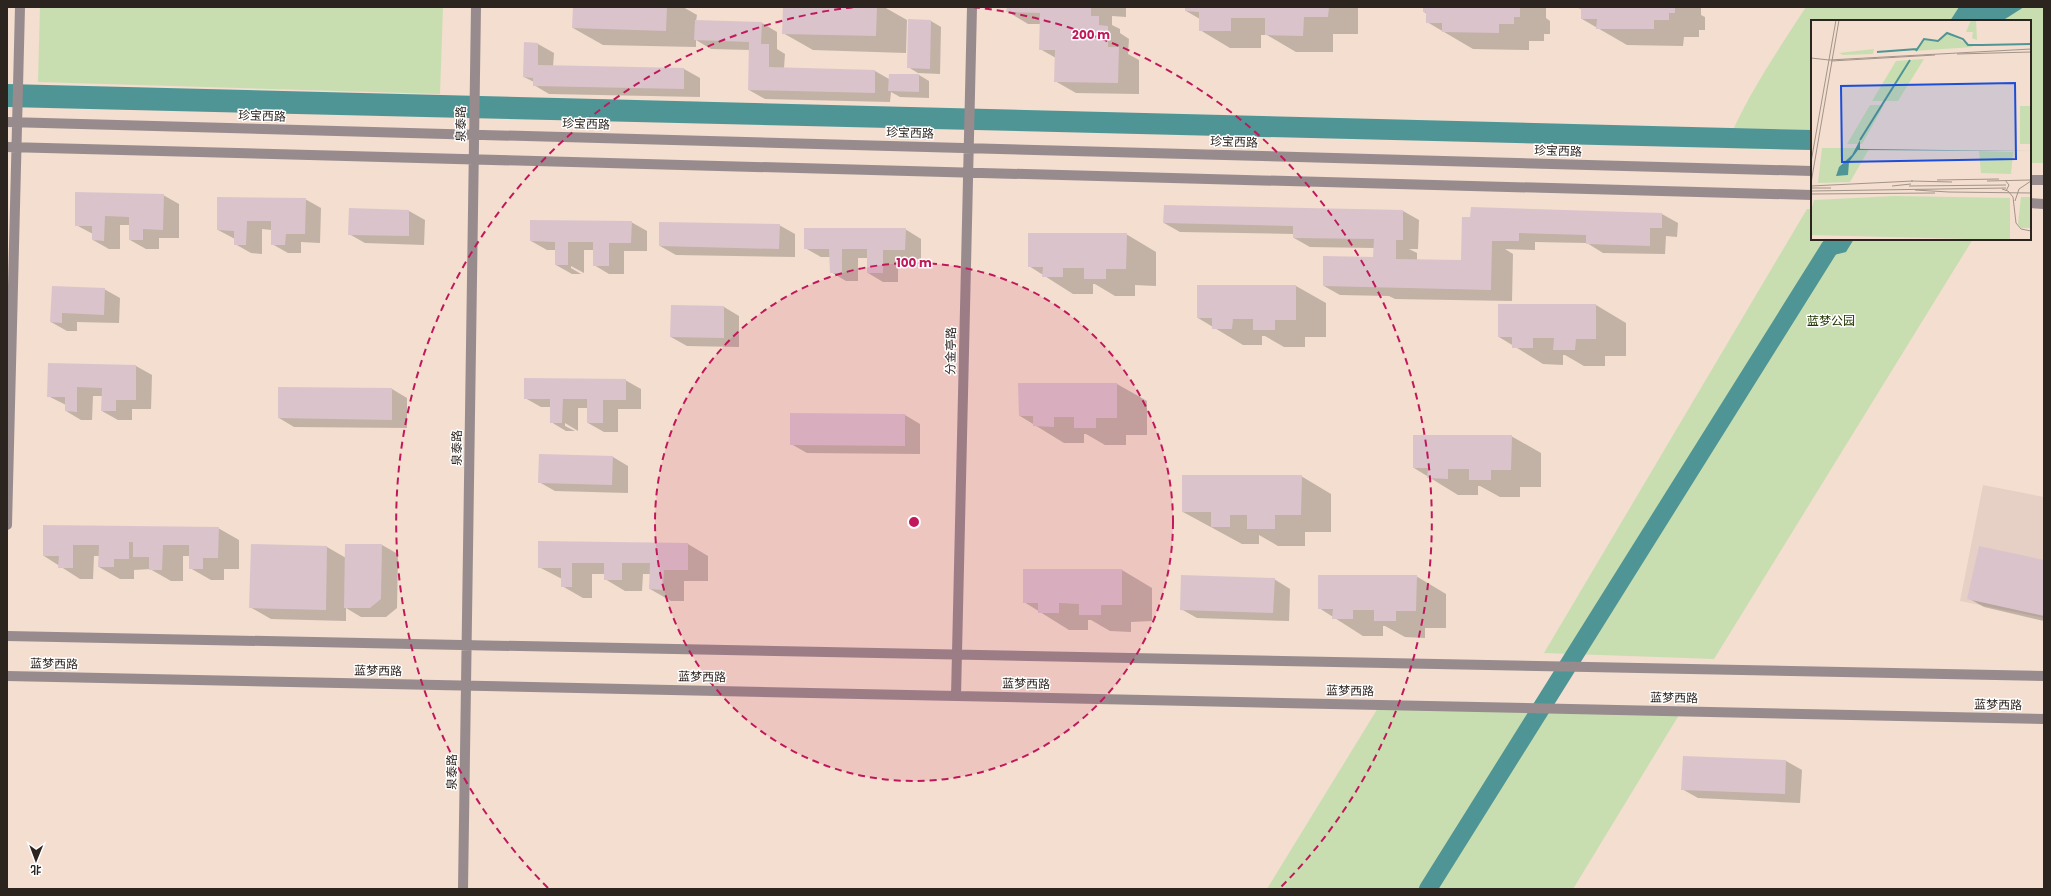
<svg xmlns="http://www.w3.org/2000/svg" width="2051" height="896" font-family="Poppins,'Noto Sans SC',sans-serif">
  <rect width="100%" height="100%" fill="#f3decf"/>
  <path fill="#e6d0c5" d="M1983,485l61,12v121l-84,-17z"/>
  <path fill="#c8deb1" d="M40,7h403l-3,87 -402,-12z
    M1806,7h238v156h-14v-142h-218v129l-87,-2c21,-51 51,-95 81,-141z
    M1807,209h5v30h161l-259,420 -170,-6z
    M1381,703l301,7 -109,179h-306z"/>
  <path fill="#4f9595" d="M1959,7h65l-22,14h-52z
    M7,84l1805,46v20l-1805,-43z
    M1831,239h23l-8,13 -12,3 -4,-8z"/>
  <path fill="#0003" d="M574,7h109l14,8 -1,6 66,2 15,9v17l8,5 -1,14 91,3 14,8 1,-4h29l10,6v17l-29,-1 -9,-5 -1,10 -125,-3 -16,-9 1,-40 -39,-1 -15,-9v7l-93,-2 -30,-17z
    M784,7h100l23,13 -1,33 -93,-3 -30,-17z
    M1008,7h118v10l-14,-1v9l8,4v4l9,6 -1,15 11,6v34l-63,-1 -21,-12 1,-23 -16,-9 1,-25h-13l-20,-12z
    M1186,7h172v27h-25v18h-37l-29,-17h-6v13h-31l-30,-18v-11l-14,-8z
    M1424,7h122v11l4,3v13h-6v7h-15v9l-56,-1 -46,-27v-8l-3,-2z
    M1701,7v8l4,2v13h-6v7h-15l-1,9 -56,-1 -45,-26v-10l-4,-1z
    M931,21l10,6 -1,47 -22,-1 -10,-6z
    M538,44l16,9 -1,14 131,2 16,9v19l-151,-3 -15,-9v-3l-10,-5z
    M163,195l16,9v34h-20v11h-13l-16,-9v-15h-10v24h-11l-16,-9v-6l-17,-9z
    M305,199l16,9 -1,35 -19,-1v11h-13l-16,-9v-14l-10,-1v25l-11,-1 -16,-9v-5l-17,-9z
    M1165,206l238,5 16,9 -1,29h-9l8,4v7l45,1 1,-43 199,-4 16,9 -1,14 -11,-1 -1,18 -62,-1 -16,-10 -52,-1v8l-30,-1 8,5 -1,47 -117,-2 -6,-3 -49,-1 -16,-9 50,-28v-10l-64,-1 -16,-9v-4l-114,-2 -16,-9z
    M350,209l59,2 16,9 -1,25 -59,-2 -16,-9z
    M631,222l16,9v20h-23v23h-15l-15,-9v-15h-10v23l-13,-7v2l10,6h-9l-16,-9v-15h-9l-16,-9z
    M779,225l16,9v23l-119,-2 -16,-9z
    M905,229l16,10v20h-23v23h-15l-15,-9v-15h-10v23h-12l-15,-9 -1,-15h-9l-16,-9z
    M1126,234l30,18v34l-21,-1v11h-20l-20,-12h-2v10h-20l-44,-28z
    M1296,286l30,17v34h-21v10h-21l-19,-11h-3v9h-19l-45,-27z
    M53,287l51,2 16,9 -1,25 -42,-1v9h-10l-16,-9z
    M1499,305h97l30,18v33h-21v10h-21l-19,-11h-2v10l-20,-1 -44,-27z
    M724,307l15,9v31l-52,-1 -16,-9z
    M136,366l16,9 -1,34h-19v11h-14l-16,-9 1,-15h-10l-1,24h-11l-15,-9v-6l-18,-9z
    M625,380l16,9v20h-23v23h-14l-16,-9v-15h-10v23l-13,-8v3l10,5h-9l-15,-9v-15h-10l-16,-9z
    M1020,384h97l30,17v34h-21v10h-21l-19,-11h-2v9h-20l-44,-27z
    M392,389l15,9v30l-113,-1 -15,-9z
    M905,415l15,9v30l-113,-1 -16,-9z
    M1511,436l30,17v34h-21v10h-20l-20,-11h-2v9h-20l-44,-27z
    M613,457l15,9v27l-73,-2 -16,-9z
    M1301,476l30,18v38h-26v14h-27l-19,-11v9h-17l-59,-32z
    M44,526l174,2 21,12v29h-15v11h-13l-21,-12v-12h-7v25h-12l-21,-12 -16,1v9h-14l-21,-12v-11h-5l-1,23h-13l-36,-23z
    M688,544l20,12v25h-24v20h-13l-21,-12 1,-15h-8l-1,17h-17l-20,-12v-5h-13v24h-9l-21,-12v-7l-23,-12z
    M382,545l16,9 -1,54 -11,9h-25l-15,-9v13l-75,-2 -21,-12 77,-60 19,11z
    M2044,561v60l-60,-14 -16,-9z
    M1122,570l30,18v33l-21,1v10l-21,-1 -19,-11h-3v10h-19l-45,-28z
    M1416,576l30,18v34h-21v10l-20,-1 -20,-11h-2v10h-20l-44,-28z
    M1274,579l16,10 -1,32 -92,-3 -16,-9z
    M1684,757l102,4 16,9 -2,33 -102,-5 -16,-9z"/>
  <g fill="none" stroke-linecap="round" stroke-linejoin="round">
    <path stroke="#4f9595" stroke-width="18" d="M1428,889l402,-642"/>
  </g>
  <path fill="#dbc3cc" d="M573,7h94l-1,24 -94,-3z
    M783,7h94l-1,29 -94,-2z
    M1007,7h84v9h8v9l9,1v21h11l-1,36 -64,-1 1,-32h-16l1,-37 -34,-1z
    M1185,7h144l-1,10h-24l-1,19 -38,-1v-17h-34v13h-32v-19l-14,-1z
    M1423,7h97v10h-6v7h-15v9l-57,-1v-9h-16v-11h-3z
    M1581,7h94v6h-6v7h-15v9h-58l1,-10h-16z
    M908,19l23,1 -1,49 -23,-1z
    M695,20l67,2 -1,22h8v23l106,3v23l-127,-3 1,-48 -55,-2z
    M524,42l14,1v22l146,3v21l-151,-3v-8l-10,-1z
    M889,74h30v18l-31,-1z
    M75,192l89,2 -1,36 -20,-1v11h-14v-23l-24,-1 -1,25 -12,-1v-14h-17z
    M217,197l89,1 -1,36h-19l-1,11h-14v-24h-24l-1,24h-12v-14l-17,-1z
    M1164,205l239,5v30h-7v19l65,1 1,-43h8l1,-10 191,6v15h-12v18l-64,-2v-9l-67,-2v8h-27l-1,49 -168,-4v-30l50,1 1,-18 -81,-1v-12l-130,-3z
    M349,208l60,2v26l-61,-1z
    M530,220l102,1 -1,22h-22v23h-16v-24h-25v23h-13v-23l-25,-1z
    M659,222l121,2 -1,25 -120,-3z
    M804,228h102l-1,22h-22v23h-16v-24h-25v24h-12l-1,-24h-25z
    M1028,233h99l-1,36h-20v10h-22v-11h-21v9h-21l1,-10h-15z
    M1197,285h99v35h-21v10h-22v-11h-20l-1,10h-20v-11h-15z
    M52,286l53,2 -1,27 -42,-2v10l-12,-1z
    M1498,304h98v35h-20l-1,11h-22l1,-12h-21v10h-21v-11h-14z
    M671,305l53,1v32l-54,-1z
    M48,363l88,2v35h-20v11h-15l1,-23 -25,-1v25l-12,-1v-14h-18z
    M524,378l102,1v21h-23v23h-16v-24h-24l-1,24h-12v-24h-26z
    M1018,383h99v35h-21v10h-22v-11h-20v10l-21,-1v-10h-14z
    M278,387l114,1v32l-114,-2z
    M790,413l115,1v32l-115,-1z
    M1413,435h99l-1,35h-20v10h-22v-11h-21v10l-21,-1 1,-10h-15z
    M539,454l74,2 -1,29 -74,-2z
    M1182,475h120l-1,40h-26v14h-28v-14h-17v12h-19v-15h-29z
    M43,525l176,2 -1,31h-15v11h-14v-24h-26l-1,25h-13v-13h-16v-15h-4v17h-15v8h-16l1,-22h-26v23h-15l1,-12h-16z
    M538,541l150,2v27h-24l-1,20 -14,-1 1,-26h-28v17h-18v-17h-32v24h-11v-19h-23z
    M251,544l76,2 -1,64 -77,-2z
    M345,544h37l-1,55 -11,9h-26z
    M1979,546l65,14v56l-77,-17z
    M1023,569h99v36h-21v10h-22v-11l-20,-1v10h-21v-10h-15z
    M1181,575l94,3 -2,35 -93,-3z
    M1318,575h99l-1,36h-20v10h-22v-11h-21v9h-21l1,-10h-15z
    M1683,756l103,4 -1,34 -104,-4z"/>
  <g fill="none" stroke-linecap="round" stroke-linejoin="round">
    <path stroke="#978b8d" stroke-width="10" d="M7,122l1805,49
      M7,147l1805,48
      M2030,180h14
      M2030,203l14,1
      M7,525l13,-518
      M7,636l2037,40
      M7,676l2037,43
      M956,696l16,-689
      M463,889l13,-882"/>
  </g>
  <circle cx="914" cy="522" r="259" fill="#c2185b" fill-opacity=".12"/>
  <g fill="none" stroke="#c2185b" stroke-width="2" stroke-dasharray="7 5">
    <circle cx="914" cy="522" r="259"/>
    <path d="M548 888A518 518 0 0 1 855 7M973 7A518 518 0 0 1 1280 888"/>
  </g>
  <g text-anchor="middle" stroke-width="3" stroke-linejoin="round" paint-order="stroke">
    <g font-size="12" fill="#2c241f" stroke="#fff">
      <text transform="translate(262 116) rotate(2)" y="4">珍宝西路</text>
      <text transform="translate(461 124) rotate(-89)" y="4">泉泰路</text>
      <text transform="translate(586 124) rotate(2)" y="4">珍宝西路</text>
      <text transform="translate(910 133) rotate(2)" y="4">珍宝西路</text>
      <text transform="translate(1234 142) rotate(2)" y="4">珍宝西路</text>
      <text transform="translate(1558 151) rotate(2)" y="4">珍宝西路</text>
      <text transform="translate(951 351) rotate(-89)" y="4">分金亭路</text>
      <text transform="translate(457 448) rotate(-89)" y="4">泉泰路</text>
      <text transform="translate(54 664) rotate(1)" y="4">蓝梦西路</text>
      <text transform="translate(378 671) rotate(1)" y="4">蓝梦西路</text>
      <text transform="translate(702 677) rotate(1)" y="4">蓝梦西路</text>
      <text transform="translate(1026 684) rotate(1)" y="4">蓝梦西路</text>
      <text transform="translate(1350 691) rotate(1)" y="4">蓝梦西路</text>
      <text transform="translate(1674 698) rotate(1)" y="4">蓝梦西路</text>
      <text transform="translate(1998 705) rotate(1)" y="4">蓝梦西路</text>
      <text transform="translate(452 772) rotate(-89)" y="4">泉泰路</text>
    </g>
    <g font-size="12" fill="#213500" stroke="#fff">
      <text x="1831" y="325">蓝梦公园</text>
    </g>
  </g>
  <g transform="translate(1811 20)">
    <rect width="220" height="220" fill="#f3decf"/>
    <path d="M160,0h5l1,20 -5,-2 1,-6h-7zM136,13l26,14 -60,4 12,-11h13zM63,29l-1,5 -30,1 -4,-2zM113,39l-26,42h-26l24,-40zM59,85h14l-22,39h-15zM209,86h11v38h-11zM11,128h36l11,1 -19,33 -32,1zM168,131l34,1 -2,22 -30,-1zM84,176l115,2v42l-199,-5v-24l3,-11zM210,177h10v31h-10l-3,-4z" fill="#c8deb1"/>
    <path d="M220,23v2l-49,1v-2zM49,120v9l171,2 -173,-1 -9,12 -1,13 -12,1 3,-9 13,-12z" fill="#4f9595"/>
    <path fill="none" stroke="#4f9595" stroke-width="2" d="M105,31l8,-12 14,2 9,-8 16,6 5,6h14M66,32l40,-3M49,120l50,-80"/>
    <path fill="none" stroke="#a39489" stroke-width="1" d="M146,34l74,-2M0,38l18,2 202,-11M20,41l104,-6M0,142l25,-142M126,160l62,-1M194,160l4,5 -3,6M100,161l41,1M176,161l44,-1M0,163l28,-163M0,166l102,-5M81,166l19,-2M98,166l97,-1M0,168h20M191,169l6,2 5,6 3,26 5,6 10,2M104,170l34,2M0,171l195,-3M138,172l82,1M0,174l124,-1M204,181l4,-12 12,-8"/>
    <path fill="#1d4ed8" fill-opacity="0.15" stroke="#1d4ed8" stroke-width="2" d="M204,63l1,76 -174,3 -1,-76z"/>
    <rect width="220" height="220" fill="none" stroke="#2c241f" stroke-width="2"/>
  </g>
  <circle cx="914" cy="522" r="6" fill="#c2185b" stroke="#fff" stroke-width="2"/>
  <g font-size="12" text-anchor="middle" font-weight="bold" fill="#c2185b" stroke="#fff" stroke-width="3" stroke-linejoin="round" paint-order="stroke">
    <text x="1091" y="39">200 m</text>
    <text x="914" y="267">100 m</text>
  </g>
  <rect width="2051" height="896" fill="none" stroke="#2c241f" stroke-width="16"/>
  <g transform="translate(36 860) rotate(181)" stroke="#ffffff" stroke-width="3" paint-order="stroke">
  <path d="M0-3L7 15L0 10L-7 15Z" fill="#2c241f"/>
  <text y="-6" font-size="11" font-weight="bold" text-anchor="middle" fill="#2c241f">北</text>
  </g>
</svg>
